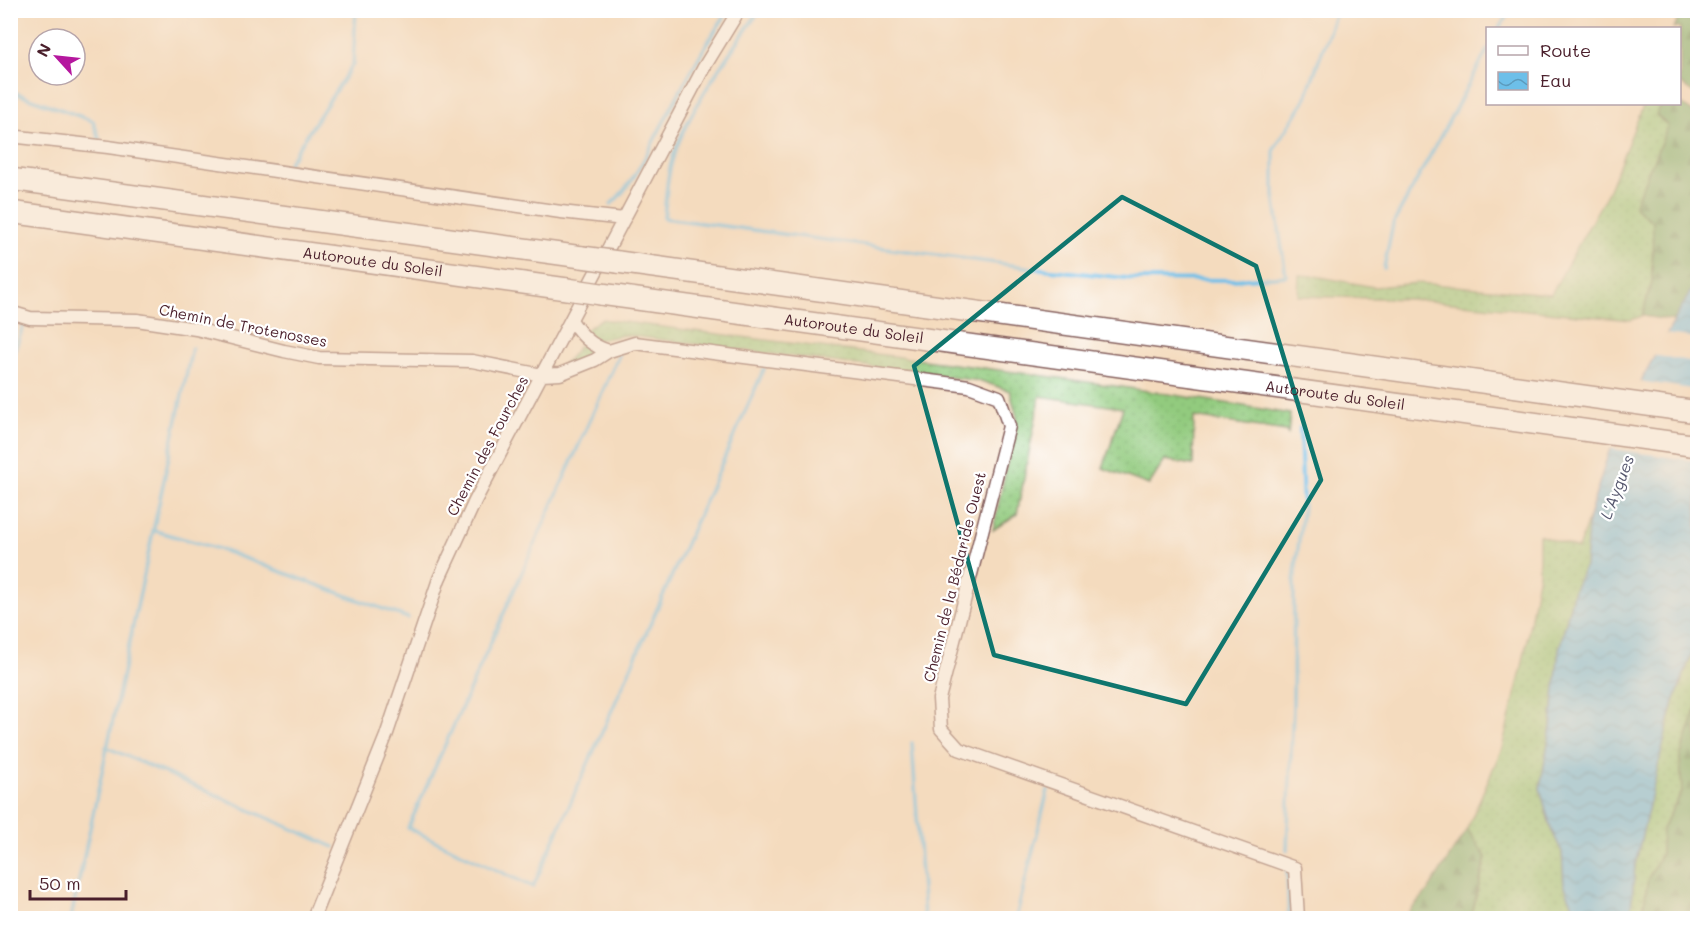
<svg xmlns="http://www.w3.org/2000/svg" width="1708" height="929" font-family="Mali,sans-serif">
  <defs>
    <pattern id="grass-dots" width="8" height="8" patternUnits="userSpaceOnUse" patternTransform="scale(1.5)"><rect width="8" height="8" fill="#92cb7e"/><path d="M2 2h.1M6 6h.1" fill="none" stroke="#7fae6d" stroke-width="1.8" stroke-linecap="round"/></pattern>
    <pattern id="forest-firs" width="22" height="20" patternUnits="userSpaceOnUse" patternTransform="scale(1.5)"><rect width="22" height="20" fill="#75af6d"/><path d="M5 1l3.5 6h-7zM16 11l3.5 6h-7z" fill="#628e5a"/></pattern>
    <pattern id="water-waves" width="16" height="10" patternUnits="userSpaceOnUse" patternTransform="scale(1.5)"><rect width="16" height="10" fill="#6dbfe9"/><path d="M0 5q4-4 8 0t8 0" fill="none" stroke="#5c9bbd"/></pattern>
  </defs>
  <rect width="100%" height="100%" fill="#fff"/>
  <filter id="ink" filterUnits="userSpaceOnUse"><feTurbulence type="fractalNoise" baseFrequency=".0167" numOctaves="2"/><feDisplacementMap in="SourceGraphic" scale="12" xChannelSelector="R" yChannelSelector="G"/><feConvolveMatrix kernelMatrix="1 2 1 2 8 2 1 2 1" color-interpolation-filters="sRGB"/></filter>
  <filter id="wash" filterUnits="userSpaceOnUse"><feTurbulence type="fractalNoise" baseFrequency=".008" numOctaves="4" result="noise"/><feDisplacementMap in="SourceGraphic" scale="24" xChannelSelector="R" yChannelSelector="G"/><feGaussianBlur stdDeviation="1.35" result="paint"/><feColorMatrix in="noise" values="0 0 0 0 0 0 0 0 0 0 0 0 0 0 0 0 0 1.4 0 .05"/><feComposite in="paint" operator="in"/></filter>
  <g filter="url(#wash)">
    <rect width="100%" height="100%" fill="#f4dbbe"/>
    <path fill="url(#grass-dots)" stroke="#6e7554" stroke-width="1.5" d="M1644,104h18l-6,11 12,11 -34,80 19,16 -1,60 -10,34 -11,4 -222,-21 -111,-3 1,-21 16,1 59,11 44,-4 133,11 57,-102z
      M601,319c229,30 460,55 689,95l-2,20 -2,-3 -92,-14 -1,48 -28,-5 -16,25 -46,-17 20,-60 -83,-12 -23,118 -24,16 24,-113 -7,-26 -29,-10 -356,-46 -29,5 -11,-10z
      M580,345l18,9 -35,13 1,-3z
      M1589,517l-4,49 -11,24 -15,60 -8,77 -11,61 11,41 11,23 2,32 10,24v10h-103l15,-60 -19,-29 35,-81 20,-81 17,-94v-38l39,14z
      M1697,639v69l-17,49 2,35 -20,37 -1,25 -13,25 -6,39h-12l5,-53 32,-137 7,-26z"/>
    <path fill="url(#forest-firs)" stroke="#60674c" stroke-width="1.5" d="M1681,11h16v84l-17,-12v-55h-6z
      M1680,103l17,12 1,165 -24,41 -32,-5 10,-34 1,-60 -19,-16 34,-80 -12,-11 6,-11z
      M1697,708v210h-55l6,-39 13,-25 1,-25 20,-37 -2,-35z
      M1467,829l19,28 -15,61h-65v-3l22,-24z"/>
    <path fill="url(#water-waves)" stroke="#5c6f8a" stroke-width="1.5" d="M1697,280v359l-23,63 -7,26 -32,137 -5,53h-56v-10l-10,-24 -2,-32 -11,-23 -11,-41 11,-61 8,-77 15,-60 11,-24 4,-49 19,-63 36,-79z"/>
    <path fill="#f4dbbe" d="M1664,334l33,4v24l-45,-7z
      M1638,381l59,9v71l-90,-13z"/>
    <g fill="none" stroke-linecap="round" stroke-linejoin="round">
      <path stroke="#6dbfe9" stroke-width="4" d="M760,10c-30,42 -69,96 -86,144 -7,20 -8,43 -10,64l369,50 102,11 97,1 54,-4 -12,-81v-46l30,-47 33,-92
        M1499,28l12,-18
        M10,91l83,30 6,17
        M288,164l65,-100 3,-54
        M611,204c23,-20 36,-51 50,-77 21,-40 42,-80 68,-117
        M1384,268l9,-44 95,-175
        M619,355l-211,473 125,59 231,-518
        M10,363l15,-42
        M152,530l67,19 189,69
        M912,743l12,175
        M106,747l228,100
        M1287,850l6,-142 1,-126 9,-75 -3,-79
        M1287,869l2,49
        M71,918l121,-570
        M1016,918l32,-128"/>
    </g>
  </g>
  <g filter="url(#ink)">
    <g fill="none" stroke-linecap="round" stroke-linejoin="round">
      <g stroke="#86615e" stroke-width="15">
        <path id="minor" d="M10,136l98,11 453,65 63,7
          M10,312l20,6 107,2 59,9 88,22 35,7 153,3 70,14 18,-1 35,-14 14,-9 26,-8 334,43 30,11 10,29 -70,273 2,30 18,20 336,119 3,50
          M571,320c10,15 20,26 38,31
          M313,918l73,-182 53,-157 36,-78 228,-432 36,-59"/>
      </g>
      <g stroke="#86615e" stroke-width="24">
        <g id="motorway">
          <path d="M10,179l572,78"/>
          <path id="s1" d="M10,212l557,77"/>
          <path d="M618,262l1080,150"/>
          <path id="s2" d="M601,294l1097,152"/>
        </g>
      </g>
      <use href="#minor" stroke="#fff" stroke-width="12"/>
      <use href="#motorway" stroke="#fff" stroke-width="21"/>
      <g stroke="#86615e" stroke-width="24" stroke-linecap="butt">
        <path id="motorway-bridge" d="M582,257l36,5
          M567,289l34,5"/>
      </g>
      <use href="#motorway-bridge" stroke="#fff" stroke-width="21"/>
    </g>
  </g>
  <path d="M0 0H1708V929H0ZM1122,197l134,69 65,214 -135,224 -192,-49 -80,-289z" fill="#f4dbbe" fill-opacity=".55" fill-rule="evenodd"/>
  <path fill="none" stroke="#0f766e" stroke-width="4.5" stroke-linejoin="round" d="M1122,197l134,69 65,214 -135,224 -192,-49 -80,-289z"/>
  <g text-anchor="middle" stroke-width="4.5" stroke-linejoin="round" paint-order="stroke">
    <g font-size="15" fill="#4a1f2b" stroke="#fff">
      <text dy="5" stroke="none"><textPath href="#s1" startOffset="366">Autoroute du Soleil</textPath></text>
      <text transform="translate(243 326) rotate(11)" y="5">Chemin de Trotenosses</text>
      <text dy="5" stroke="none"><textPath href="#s2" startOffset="255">Autoroute du Soleil</textPath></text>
      <text dy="5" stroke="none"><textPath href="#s2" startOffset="741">Autoroute du Soleil</textPath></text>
      <text transform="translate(488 446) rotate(-62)" y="5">Chemin des Fourches</text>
      <text transform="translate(955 577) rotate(-76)" y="5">Chemin de la Bédaride Ouest</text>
    </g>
    <g font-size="16" font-style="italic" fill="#56576e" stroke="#fff">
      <text transform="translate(1617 487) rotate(-69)" y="6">L'Aygues</text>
    </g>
  </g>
  <rect width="1708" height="929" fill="none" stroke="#fff" stroke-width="36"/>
  <rect x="1486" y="27" width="195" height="78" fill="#ffffff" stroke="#b7a5aa" stroke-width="1.5"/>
  <rect x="1498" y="46" width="30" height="9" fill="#ffffff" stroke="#b7a5aa" stroke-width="1.5"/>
  <text x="1540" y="57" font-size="18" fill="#4a1f2b">Route</text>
  <rect x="1498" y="72" width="30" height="18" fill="url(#water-waves)" stroke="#b7a5aa" stroke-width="1.5"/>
  <text x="1540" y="87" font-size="18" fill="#4a1f2b">Eau</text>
  <g transform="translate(57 57) rotate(297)"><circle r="28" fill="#ffffff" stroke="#b7a5aa" stroke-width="1.5"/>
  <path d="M0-4.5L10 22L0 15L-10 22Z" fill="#b5179e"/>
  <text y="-9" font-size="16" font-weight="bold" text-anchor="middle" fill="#4a1f2b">N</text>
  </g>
  <path d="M30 890v9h96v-9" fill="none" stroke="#4a1f2b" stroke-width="3"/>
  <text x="39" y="890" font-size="18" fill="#4a1f2b" stroke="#ffffff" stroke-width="4.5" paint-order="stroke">50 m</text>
</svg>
